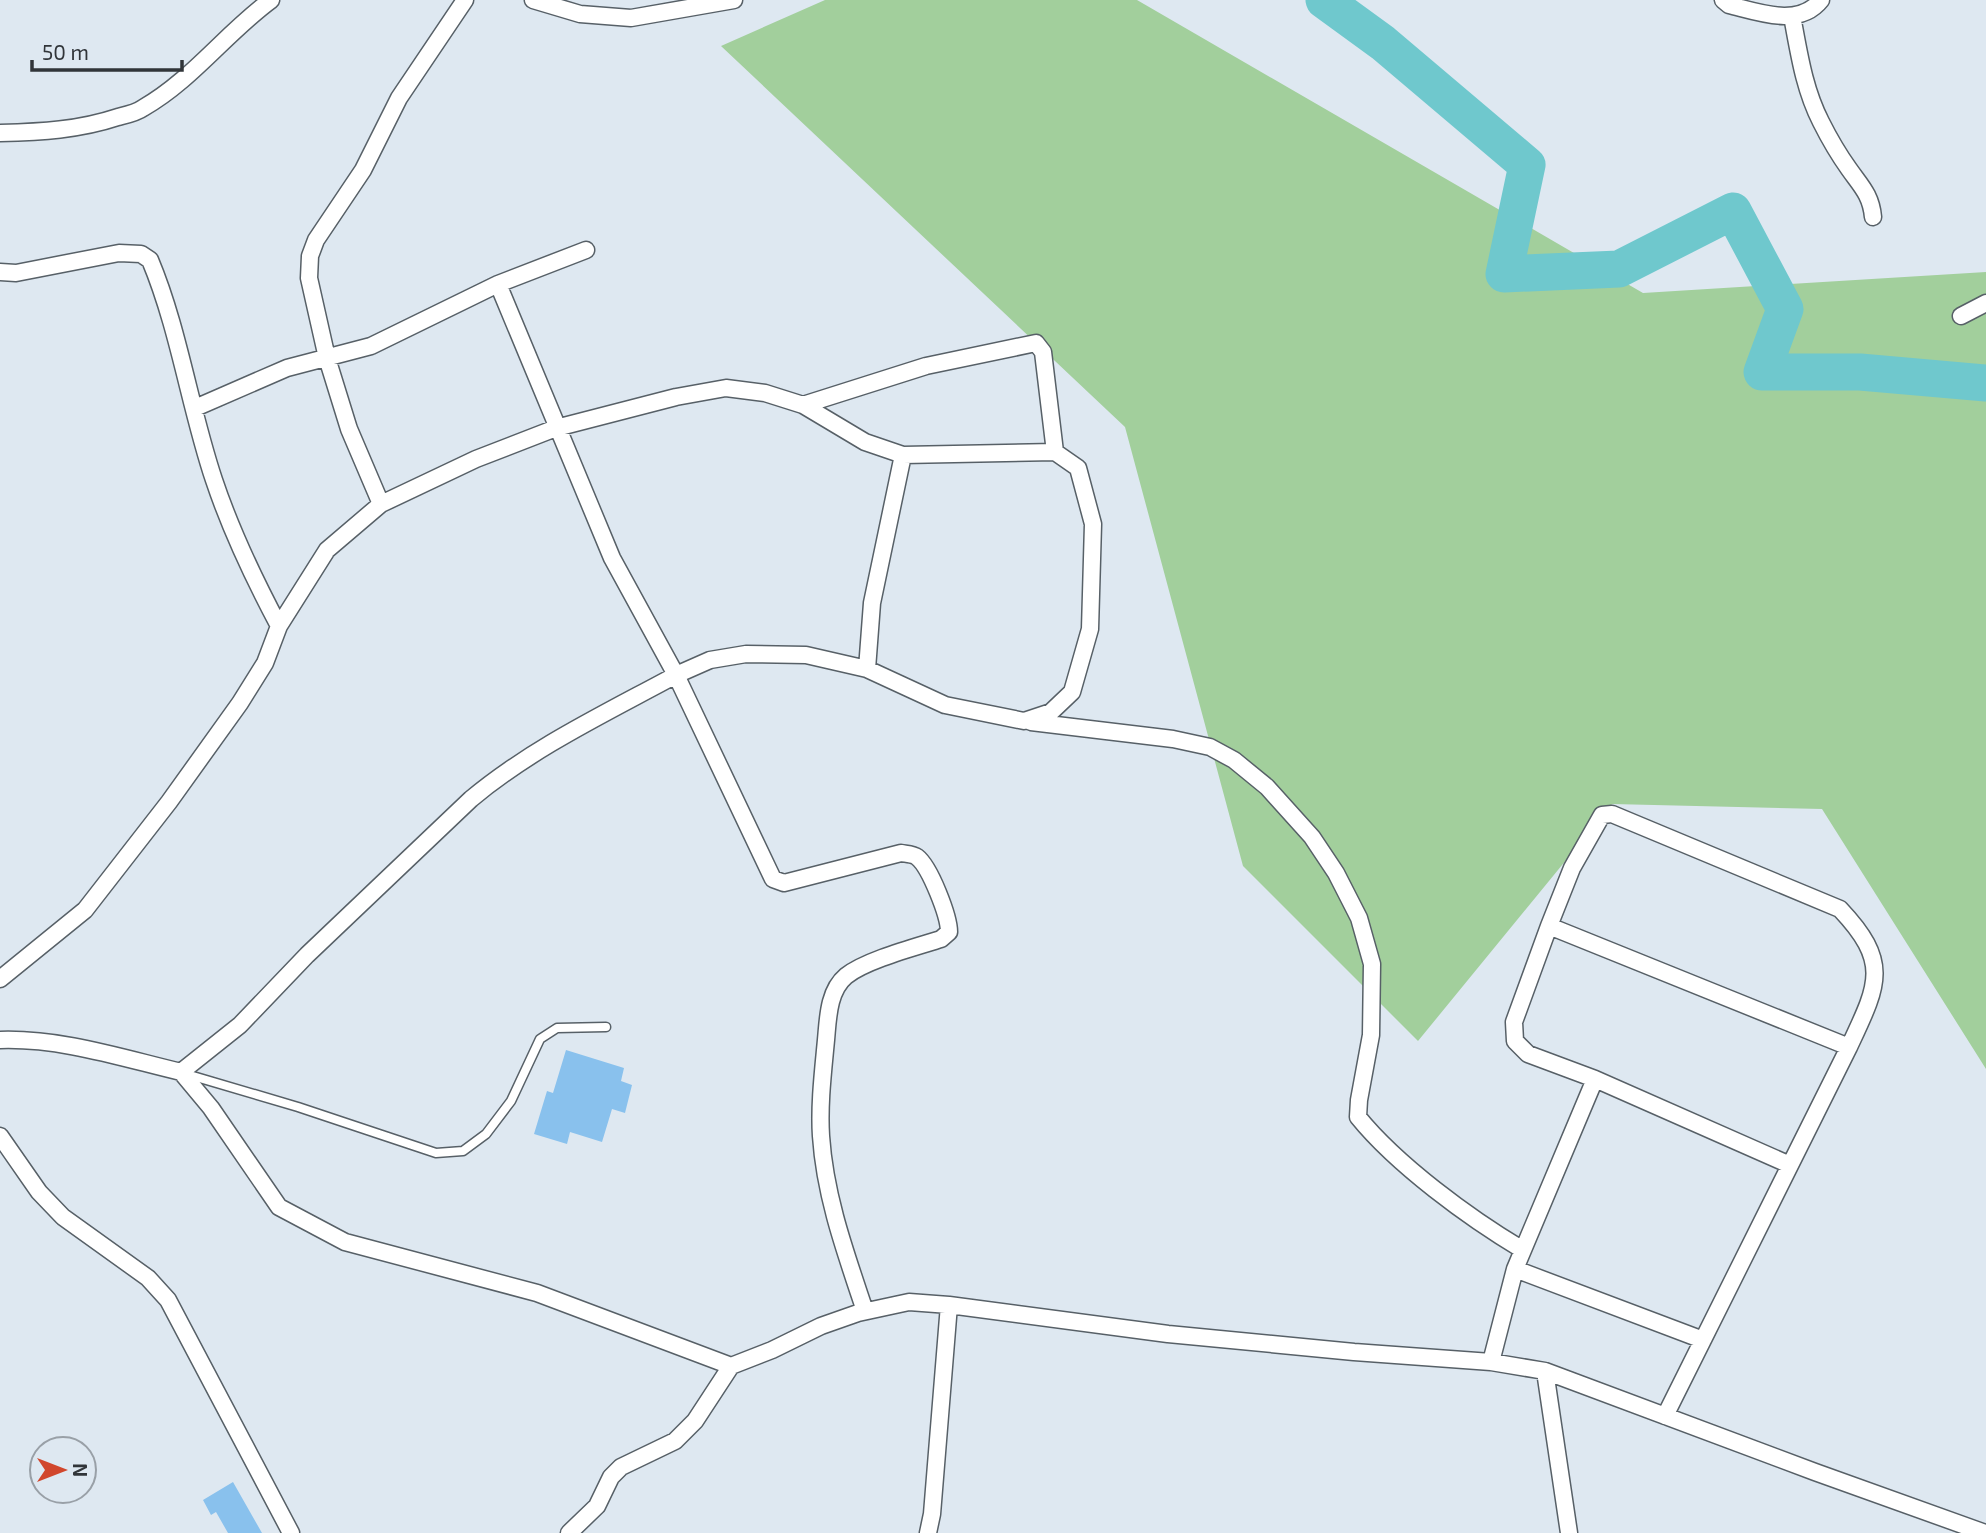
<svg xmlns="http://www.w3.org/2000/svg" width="1986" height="1533" font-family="'Exo 2',sans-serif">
  <rect width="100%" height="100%" fill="#dee8f1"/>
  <path fill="#a2cf9c" d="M825,0h312l506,293 343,-21v797l-164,-260 -210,-5 -194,237 -175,-175 -118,-439 -404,-381z"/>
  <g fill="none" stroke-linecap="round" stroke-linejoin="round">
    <path stroke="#6fc8cd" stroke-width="37" d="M1324,0l59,43 144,122 -23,109 115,-5 114,-58 52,98 -23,63h98l126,11"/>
  </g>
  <path fill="#89c1ed" d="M566,1050l58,18 -3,13 11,4 -7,28 -13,-4 -10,33 -32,-10 -3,12 -33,-10 13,-43 6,2z
    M233,1482l29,51h-34l-12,-21 -5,3 -8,-15z"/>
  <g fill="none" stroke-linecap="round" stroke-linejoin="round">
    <g stroke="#576067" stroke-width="11">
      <path id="service" d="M186,1074l112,33 138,46 27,-2 23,-17 25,-33 29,-62 17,-11 49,-1"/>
    </g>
    <g stroke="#576067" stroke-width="19">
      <path id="minor" d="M533,0l47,14 51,4 103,-18
        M1723,0l6,5c29,7 70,23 92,-5
        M1792,16c7,37 12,73 29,106 8,16 18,33 28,47 12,17 22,26 24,48
        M0,133c41,-1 79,-3 118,-16 8,-2 18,-4 25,-9 49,-28 83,-75 128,-108
        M0,272l16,1 103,-20 22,1 9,6c29,69 40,149 64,220 17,51 40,99 65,146
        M1961,316l25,-13
        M803,405l123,-39 110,-23 7,9 12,100
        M195,408l92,-40 84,-22 127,-62 88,-34
        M381,504l-32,-75 -22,-71 -18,-80 1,-22 6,-16 47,-70 36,-72 66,-98
        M867,669l5,-66 31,-148
        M1031,722l142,17 37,8 24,13 33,27 45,50 24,36 23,45 13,46 -1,71 -12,65 -1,17c39,48 111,101 165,133
        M1549,926l300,121
        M0,979l85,-69 84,-108 71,-99 25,-40 14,-37 48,-76 54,-46 95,-45 80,-31 120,-31 50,-9 39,5 38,12 62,37 38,13 152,-3 23,16 15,56 -3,105 -18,63 -21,20 -27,9 -79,-16 -78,-36 -61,-14 -60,-1 -36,6 -34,15 -64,-117 -114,-274
        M0,1040c61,-2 122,18 181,32l59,-47 67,-70 164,-156c61,-51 135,-86 205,-124l97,204 11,4 117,-30c6,1 12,1 16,4 13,10 32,59 32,75l-8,7c-25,8 -75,21 -95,37 -18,15 -18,43 -20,64 -3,32 -7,65 -5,96 4,61 25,118 44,175
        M181,1072l30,36 68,99 66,35 192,51 194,73
        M0,1136l39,56 24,25 85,61 20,22 123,233
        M1515,1269l188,71
        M1491,1362l24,-93 80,-190
        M1545,1371l24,162
        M1665,1416l184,-369c29,-62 42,-84 -9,-138l-228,-95 -10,1 -30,53 -23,58 -35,96 1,19 13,13 67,25 195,86
        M569,1533l28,-27 14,-29 10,-10 54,-26 20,-20 36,-55 41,-16 49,-24 37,-13 51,-11 40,3 219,29 186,18 137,10 54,9 270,101 170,61
        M928,1533l4,-19 17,-209"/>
    </g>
    <use href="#service" stroke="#fff" stroke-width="8"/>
    <use href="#minor" stroke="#fff" stroke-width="16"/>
  </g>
  <g transform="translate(63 1470) rotate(90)"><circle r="33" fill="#dee8f1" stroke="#99a0a7" stroke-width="2"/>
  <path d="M0-5L12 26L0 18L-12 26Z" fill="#d1462c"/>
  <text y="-10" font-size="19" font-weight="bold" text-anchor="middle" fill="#313539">N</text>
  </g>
  <path d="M32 60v10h150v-10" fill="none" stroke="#313539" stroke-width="3.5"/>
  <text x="42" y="60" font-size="21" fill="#313539" stroke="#dee8f1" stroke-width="5" paint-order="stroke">50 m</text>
</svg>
